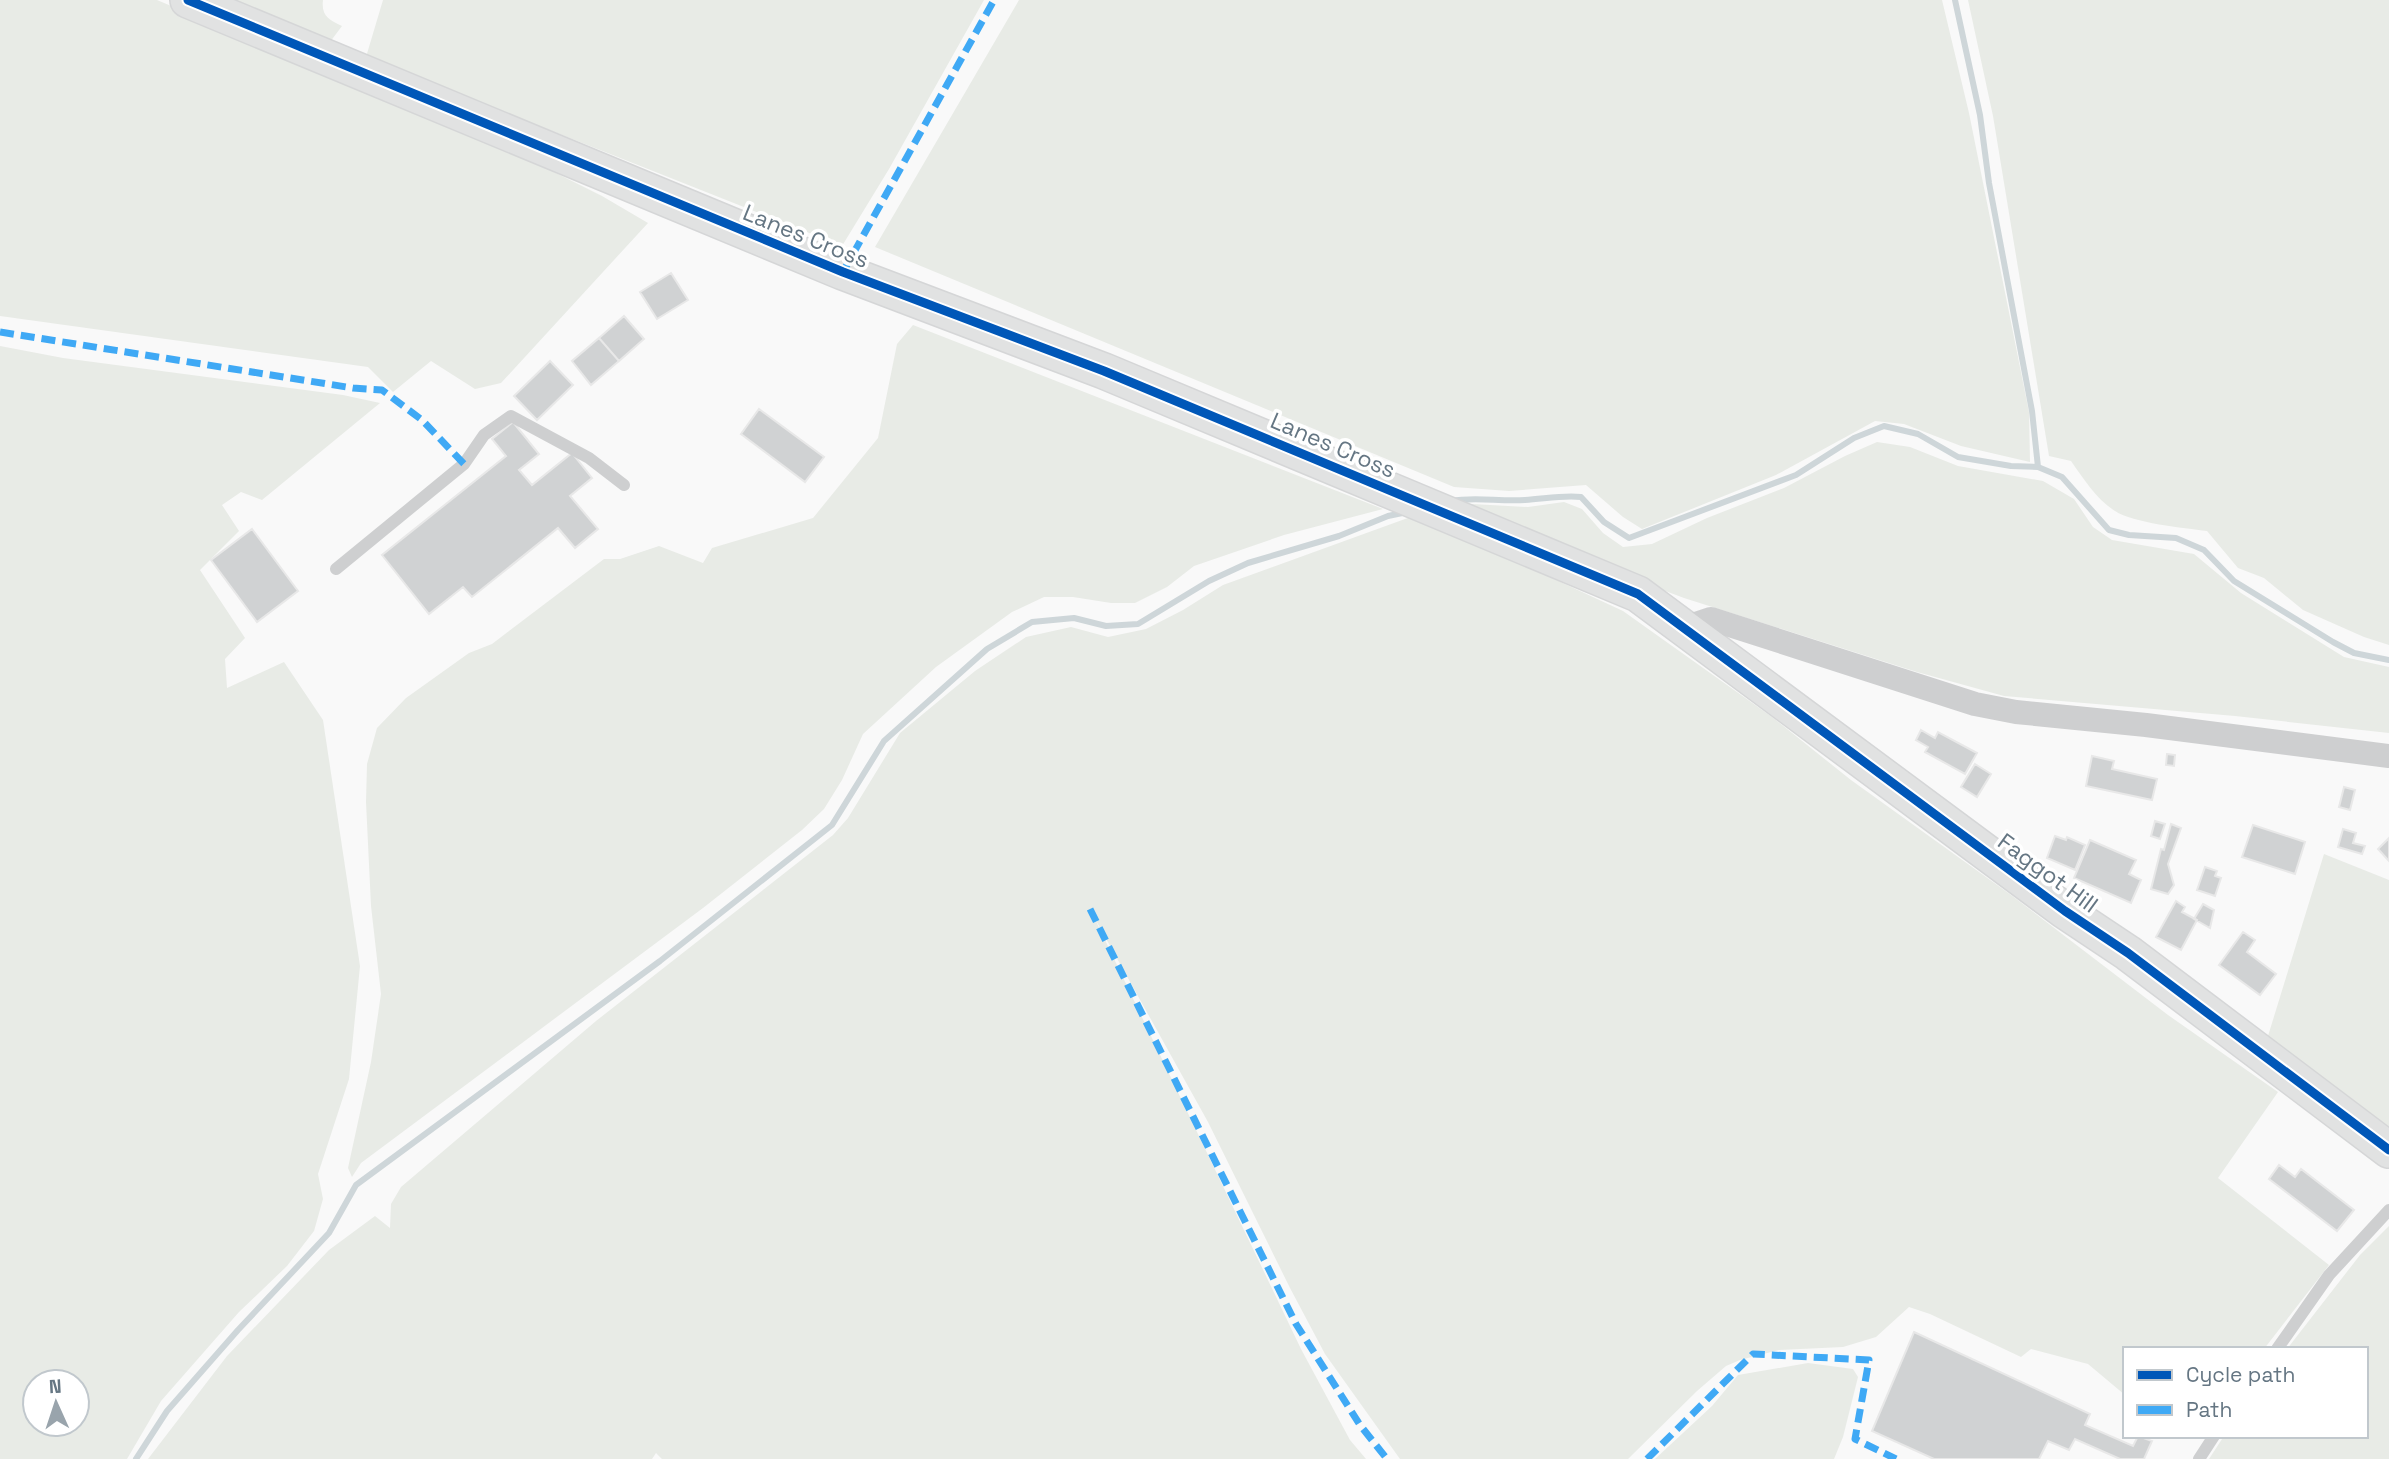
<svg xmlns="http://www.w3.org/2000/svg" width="2389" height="1459" font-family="'Space Grotesk',sans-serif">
  <rect width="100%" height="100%" fill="#f9f9f9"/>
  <path fill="#e8ebe6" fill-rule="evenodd" d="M0,0h157l353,150 92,46 46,27 -147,160 -26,6 -44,-28 -38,31 -25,-25 -368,-51z
    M235,0h88c-2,16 6,20 19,26l-12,16 -95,-40z
    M383,0h601l-95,169 -47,77 -476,-189z
    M1019,0h923l27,113 60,299 1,50 -69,-16 -57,-22 -29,-3 -99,54 -134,54 -19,-12 -37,-32 -77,6 -55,-4 -579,-240z
    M1968,0h421v645l-25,-8 -61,-27 -39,-32 -26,-10 -31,-37c-23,-3 -74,-8 -92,-20 -18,-11 -32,-33 -44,-50l-22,-5 -56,-340z
    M913,325l470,184 -99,26 -90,31 -27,21 -32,16h-24l-38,-6h-29l-32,15 -76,55 -73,67 -21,46 -18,29 -22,21 -99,78 -342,255 -9,14 -4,-9 23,-106 10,-68 -10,-88 -5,-104 1,-38 10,-36 29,-30 63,-45 23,-9 112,-85h16l39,-13 44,17 9,-15 101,-30 65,-80 19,-94z
    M0,346l63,12 280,37 37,8 -118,97 -21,-8 -19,13 17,26 -39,39 45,68 -20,21 2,29 57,-26 39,58 37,246 -11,113 -31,95 5,25 -9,32 -27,35 -48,46 -78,89 -34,58h-127zM35,1382h42v42h-42z
    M1877,442l33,5 48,19 85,15 31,18 19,28 19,13 82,14 47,39 103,64 45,10v66l-154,-17 -231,-20 -87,-24 -233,-74 -122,-46 -106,-45 16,-3 56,3 36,-5 18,7 21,24 20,14 29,-3 55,-26 77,-30 61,-32z
    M1416,515l207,96 149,106 79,63 160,115 157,120 110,77 -60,86 111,87 -65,84h-139v46l-37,-31 -57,-15 -10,8 -91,-43 -21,-7 -33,30 -33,10 -64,3 -39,10 -14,6 -29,25 -69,68h-228l-75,-105 -35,-66 -82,-166 -114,-205 207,432 49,91 16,19h-704l-6,-6 -4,6h-504l79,-103 102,-106 46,-34 15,12 1,-24 10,-17 195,-166 237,-186 15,-17 52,-85 75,-62 51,-34 45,-10 37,10 38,-8 37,-19 40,-25z
    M2324,854l65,26v247l-121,-91z
    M2389,1226v233h-180l15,-23h142v-87h-79l73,-94z
    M1808,1363l45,6 5,8 -15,60 -9,22h-179l57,-53 26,-31z"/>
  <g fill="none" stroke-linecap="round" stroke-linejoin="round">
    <path stroke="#ced6d9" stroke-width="6" d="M1955,0l25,115 9,68 43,228 6,56
      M1451,501c25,-5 48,1 74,-1 19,-1 37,-5 56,-3l23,25 25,16 167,-63 58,-37 30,-12 34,8 40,23 53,9 27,1 24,10 47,53 20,5 47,3 28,12 30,31 99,61 21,11 35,7
      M136,1459l31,-48 71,-81 91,-97 27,-48 304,-224 172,-136 52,-84 103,-92 45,-27 42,-4 32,8 32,-2 71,-43 39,-18 91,-27 49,-20 19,-4"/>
  </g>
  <path fill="#d0d2d3" stroke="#e8e8e8" stroke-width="2" d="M671,273l17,27 -31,19 -17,-27z
    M624,316l20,23 -25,22 -20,-23z
    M599,338l20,23 -28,24 -19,-24z
    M550,361l23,24 -36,35 -23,-24z
    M759,409l65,48 -19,25 -64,-48z
    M513,422l26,32 -20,16 13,15 40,-32 20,25 -22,18 28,33 -23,19 -17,-20 -86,69 -9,-10 -34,27 -47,-59 124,-99 -14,-17z
    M252,529l46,62 -41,31 -46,-62z
    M1921,730l14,8 3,-6 39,21 -12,21 -40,-22 3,-5 -12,-7z
    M2167,754l8,1 -1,11 -8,-1z
    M2092,756l22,5 -2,8 45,10 -5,21 -66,-14z
    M1975,764l16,10 -14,23 -16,-10z
    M2344,787l11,3 -5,20 -11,-3z
    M2155,821l10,3 -5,15 -9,-3z
    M2171,824l10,4 -13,36 6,21 -6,9 -17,-5 10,-40 3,1z
    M2253,825l52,17 -10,32 -53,-17z
    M2343,829l13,4 -3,10 12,3 -3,8 -24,-7z
    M2055,836l11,4 1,-3 18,8 -10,25 -28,-12z
    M2389,838v23l-11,-12z
    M2090,840l46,20 -7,14 12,6 -10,23 -57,-25z
    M2205,867l12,4 -2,5 6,2 -6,18 -18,-6z
    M2176,901l9,6 -3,5 15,8 -16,30 -25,-13z
    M2203,904l11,6 -4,18 -16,-9z
    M2243,932l12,8 -8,12 29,22 -16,21 -41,-30z
    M2279,1165l16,12 6,-8 53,41 -17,21 -68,-52z
    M1914,1332l176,82 -5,11 48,21 5,-10 14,5 -8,18h-24l-45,-20 -6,11 -21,-9 -9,18h-105l-62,-28z"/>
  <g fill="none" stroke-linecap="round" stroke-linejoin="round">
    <g stroke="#d5d6d7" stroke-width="38">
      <path id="secondary" d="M188,0l655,272 261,99 534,223 427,317 63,42 261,197"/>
    </g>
    <path stroke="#cecfd0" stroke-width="12" d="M336,569l128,-105 20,-29 27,-19 78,42 35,27
      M2277,1349l52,-74 60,-65
      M2199,1459l15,-23"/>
    <path stroke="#cecfd0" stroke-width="24" d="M1684,628l27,-9 264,85 41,8 130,13 243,31"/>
    <use href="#secondary" stroke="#e1e2e2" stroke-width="35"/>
    <path stroke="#3fa9f5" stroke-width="7" stroke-dasharray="14 7" stroke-linecap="butt" d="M843,272l151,-272
      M0,332l353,56 29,2 40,30 42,44
      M1090,909l206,415 64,101 27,34
      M1647,1459l106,-105 116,6 -14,79 41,20"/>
    <g stroke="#fff" stroke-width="13">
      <path id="cycleway" d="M188,0l655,272 261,99 534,223 427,317 63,42 261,197"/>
    </g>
    <use href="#cycleway" stroke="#0057b8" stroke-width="9"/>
  </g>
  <g text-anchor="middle" stroke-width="7" stroke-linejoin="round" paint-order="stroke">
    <g font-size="23" fill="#657683" stroke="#fff">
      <text transform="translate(806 236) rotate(22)" y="8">Lanes Cross</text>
      <text transform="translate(1333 445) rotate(23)" y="8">Lanes Cross</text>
      <text transform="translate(2048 873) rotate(36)" y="8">Faggot Hill</text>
    </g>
  </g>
  <rect x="2123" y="1347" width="245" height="91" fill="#ffffff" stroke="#c1c8cd" stroke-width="2"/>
  <rect x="2137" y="1370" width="35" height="10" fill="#0057b8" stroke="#c1c8cd" stroke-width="2"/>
  <text x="2186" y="1382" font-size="21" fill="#657683">Cycle path</text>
  <rect x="2137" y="1405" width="35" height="10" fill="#3fa9f5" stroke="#c1c8cd" stroke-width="2"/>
  <text x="2186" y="1417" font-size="21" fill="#657683">Path</text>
  <g transform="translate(56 1403) rotate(357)"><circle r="33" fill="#ffffff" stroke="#c1c8cd" stroke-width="2"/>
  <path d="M0-5L12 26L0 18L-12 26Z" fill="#99a4ac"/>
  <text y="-10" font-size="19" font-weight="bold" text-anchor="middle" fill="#657683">N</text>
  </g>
</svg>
